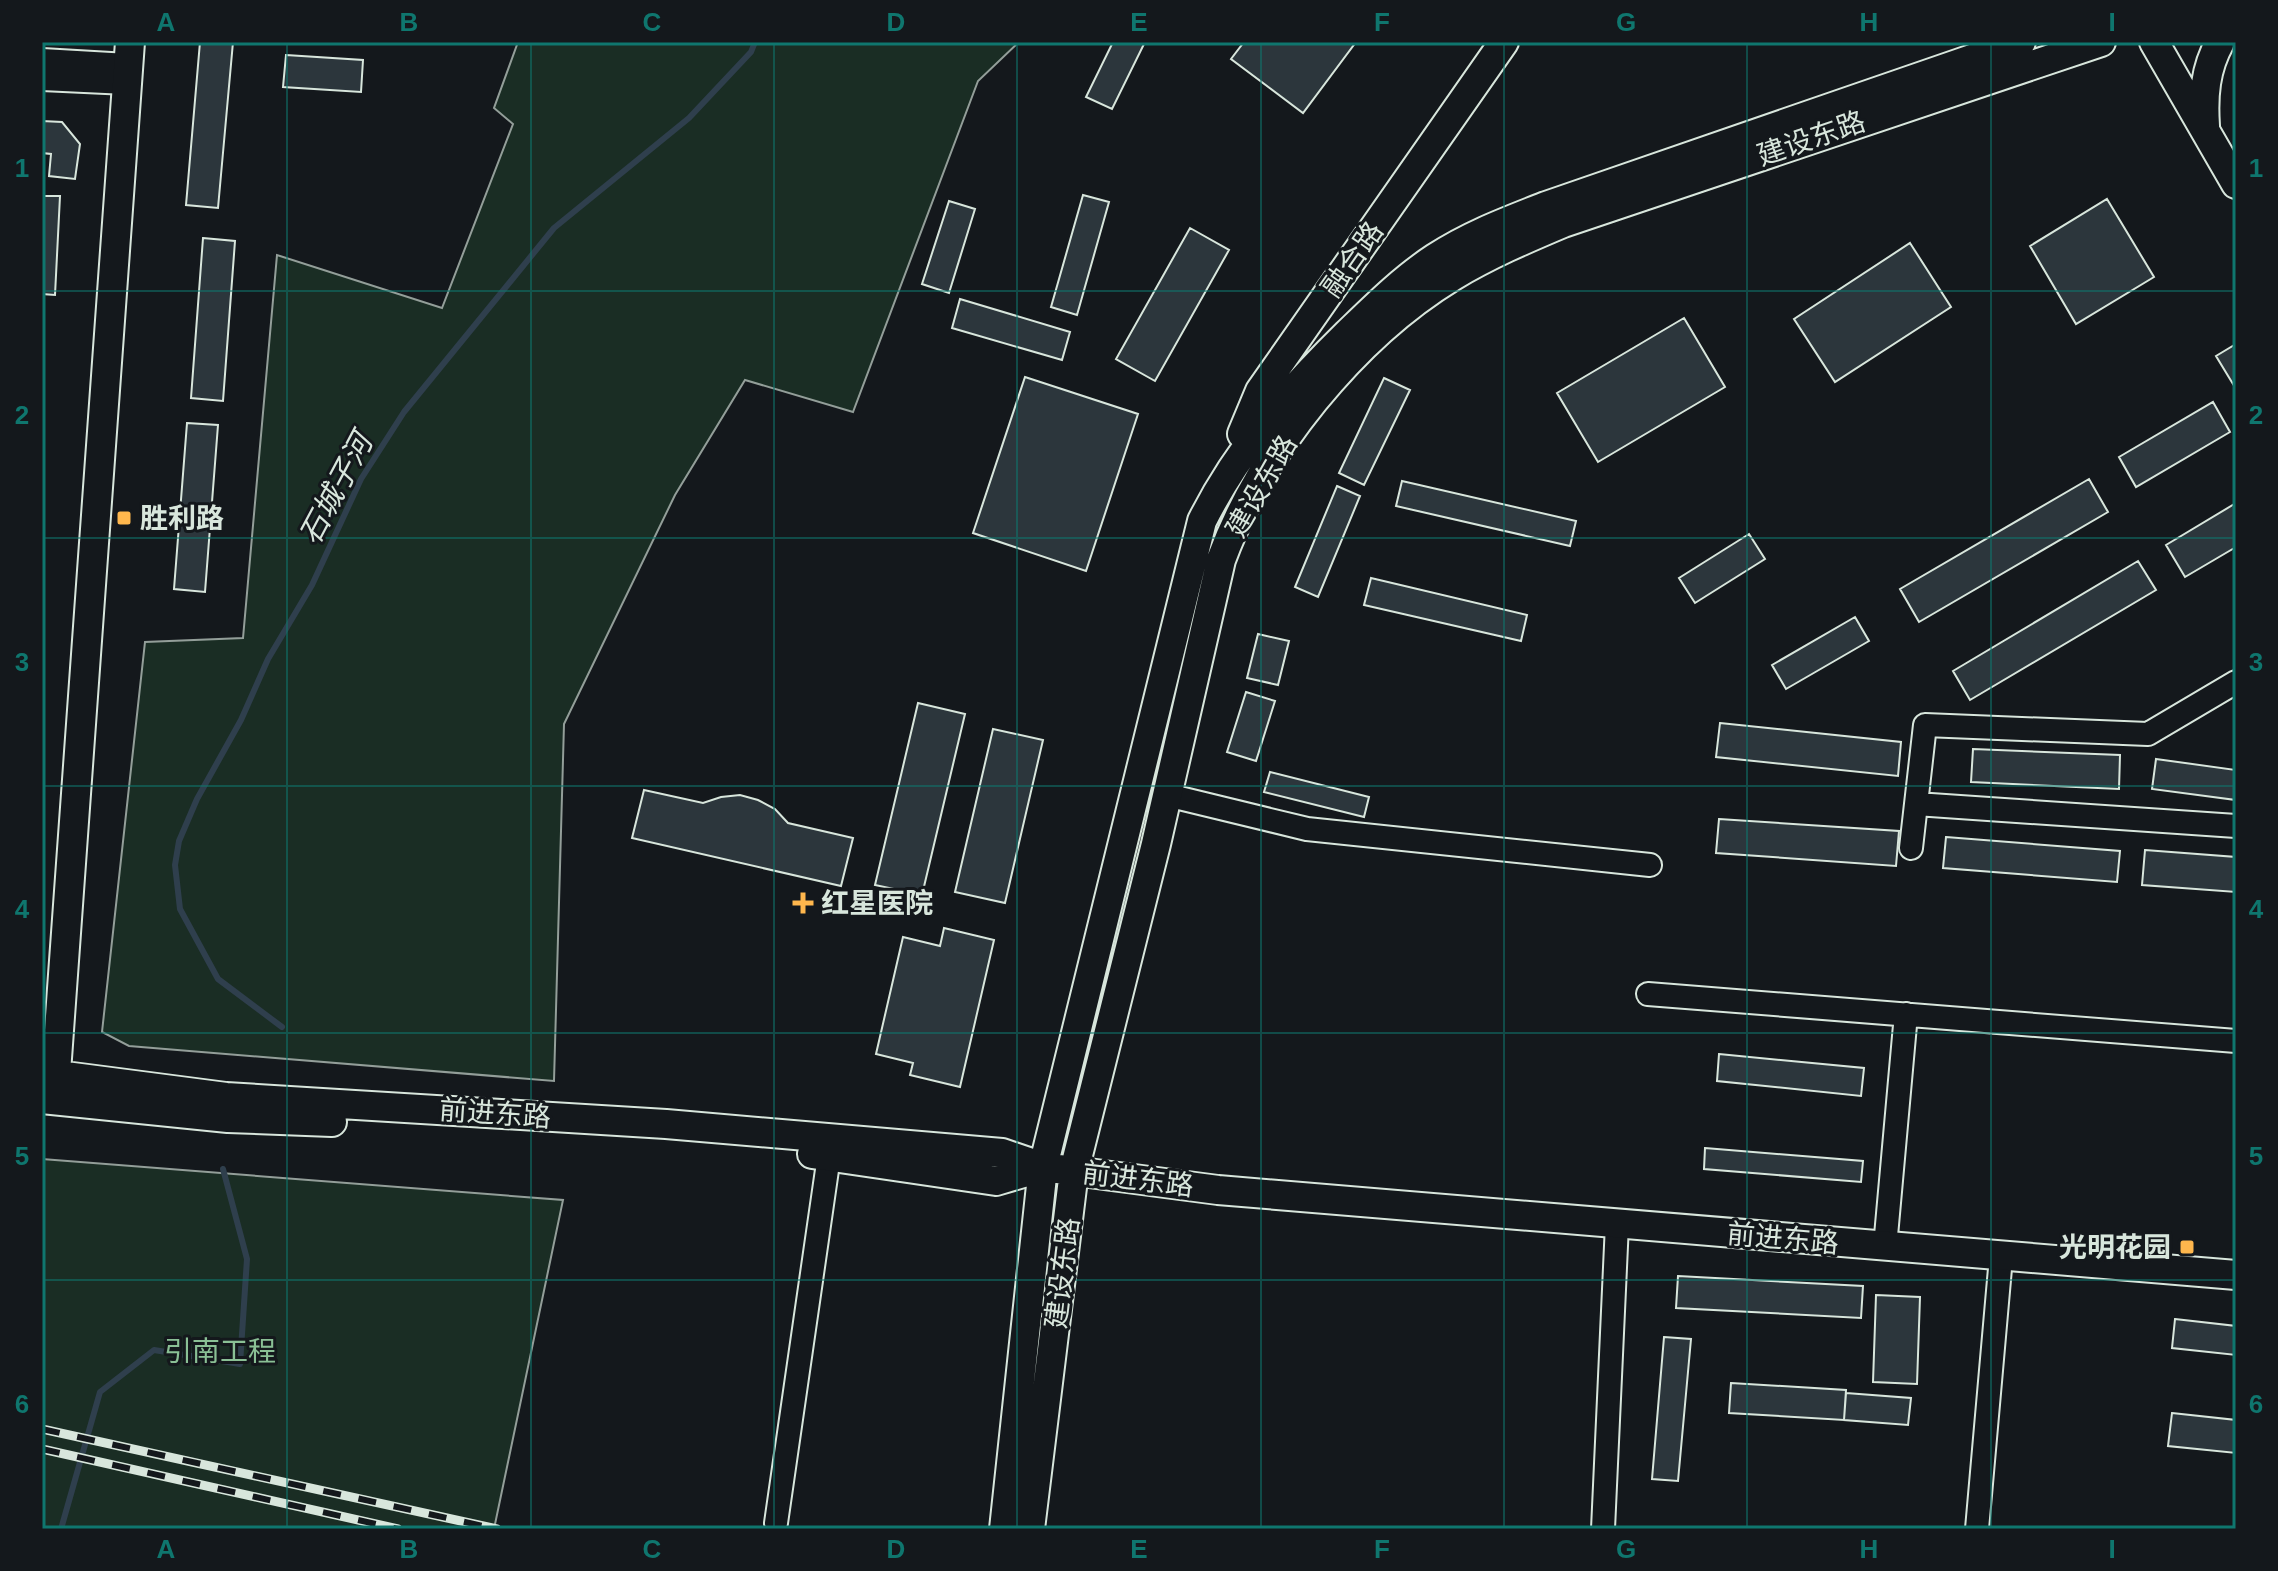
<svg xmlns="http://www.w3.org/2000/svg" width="2278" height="1571" font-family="Helvetica,'Noto Sans SC',sans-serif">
  <rect width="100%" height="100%" fill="#14181c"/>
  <path fill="#1a2d24" stroke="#939e99" stroke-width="2" d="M518,42h501l-41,39 -125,331 -108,-32 -70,115 -111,229 -10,357 -425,-35 -27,-14 43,-390 98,-4 34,-383 165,53 71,-184 -19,-16z
    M42,1159l521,41 -69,329h-452z"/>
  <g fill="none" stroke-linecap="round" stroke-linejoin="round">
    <path stroke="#2f3f4d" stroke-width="6" d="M282,1027l-64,-48 -38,-70 -5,-44 4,-24 18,-42 44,-79 27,-61 44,-74 49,-106 43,-67 150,-184 135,-110 62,-66 4,-10
      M61,1529l39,-137 54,-42 86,14 7,-105 -24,-90"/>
  </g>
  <path fill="#2c363c" stroke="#d8e6dc" stroke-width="2" d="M200,42h33l-15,166 -32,-3z
    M1113,42h32l-33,67 -26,-12z
    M1244,42h112l-53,71 -72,-54z
    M286,55l77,5 -2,32 -78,-5z
    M42,121l20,1 18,22 -5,35 -26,-3 2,-22 -9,-1z
    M1083,195l26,7 -32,113 -26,-8z
    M42,196h18l-5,99 -13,-1z
    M2107,199l47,78 -78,47 -46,-78z
    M949,201l26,8 -26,84 -27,-9z
    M1190,228l39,22 -74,131 -39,-22z
    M203,238l32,3 -12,160 -32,-3z
    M1910,243l41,64 -116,75 -41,-63z
    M960,299l110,33 -8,28 -110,-32z
    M1684,318l41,69 -127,75 -41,-69z
    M2236,344v45l-20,-33z
    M1025,377l113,37 -52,157 -113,-38z
    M1384,378l26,12 -46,95 -25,-12z
    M2213,402l17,30 -94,55 -17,-30z
    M187,423l31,2 -13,167 -31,-3z
    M2089,479l19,33 -189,110 -19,-33z
    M1402,481l174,40 -6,25 -174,-40z
    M1337,486l23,10 -42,101 -23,-10z
    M2236,503v44l-51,30 -19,-32z
    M1749,534l16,25 -70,44 -16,-25z
    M2138,561l18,29 -186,110 -17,-29z
    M1371,578l156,37 -6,26 -157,-36z
    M1855,617l14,24 -83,48 -14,-24z
    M1258,634l31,7 -11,44 -31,-7z
    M1246,692l29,9 -19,60 -29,-9z
    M918,703l47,11 -43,181 -47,-10z
    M1720,723l181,19 -3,34 -182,-19z
    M993,729l50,11 -38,163 -50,-11z
    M1973,749l147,6 -1,34 -148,-7z
    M2156,759l80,11v30l-84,-11z
    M1270,772l99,25 -5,20 -100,-25z
    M644,790l59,13 18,-6 19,-2 18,5 17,9 13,14 65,15 -12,48 -209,-48z
    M1719,819l180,12 -3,35 -180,-13z
    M1946,837l174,14 -3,31 -174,-14z
    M2145,850l91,7v35l-94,-7z
    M944,928l50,12 -34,147 -50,-12 3,-12 -37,-9 27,-117 37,9z
    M1719,1054l145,14 -3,28 -144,-15z
    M1705,1148l158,13 -2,21 -157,-13z
    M1678,1276l185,10 -2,32 -185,-10z
    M1876,1295l44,2 -3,87 -44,-2z
    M2175,1319l61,7v29l-64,-7z
    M1664,1337l27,2 -13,142 -26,-2z
    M1731,1383l115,7 -2,30 -115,-7z
    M1846,1393l65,5 -3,27 -64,-5z
    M2172,1413l64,7v33l-68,-7z"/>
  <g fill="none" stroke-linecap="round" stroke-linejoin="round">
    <g stroke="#d8e6dc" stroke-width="26">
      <path id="minor" d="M42,60l86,5
        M42,79l85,4
        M1167,795l140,34 343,36
        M1916,804l320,22
        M1911,848l14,-123 223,9 88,-52
        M1648,994l588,47
        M1885,1247l21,-233
        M776,1523l53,-367
        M1603,1529l14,-305
        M1977,1529l24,-272"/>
    </g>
    <g stroke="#d8e6dc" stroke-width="32">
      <path id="major" d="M2154,42l82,142
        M2205,126c-2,-30 0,-57 15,-84
        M1242,434l18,-43 244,-349
        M42,1073l184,24 440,27 336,29 41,14 175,23 1018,85
        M42,1099l186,19 104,4
        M54,1100l76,-1058
        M812,1154l184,27 47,-14
        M1004,1529l39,-362 159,-646c36,-72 88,-131 145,-187 28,-27 56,-55 88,-76 35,-23 73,-37 111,-52l475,-164
        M1030,1529l44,-358 82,-327 65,-284c40,-109 132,-223 232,-284 35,-21 72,-37 110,-53l538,-181"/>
    </g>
    <use href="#minor" stroke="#14181c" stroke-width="22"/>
    <use href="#major" stroke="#14181c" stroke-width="28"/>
    <g stroke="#d8e6dc" stroke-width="9">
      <path id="rail" d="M42,1429l455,100
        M42,1449l356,80"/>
    </g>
    <use href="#rail" stroke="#14181c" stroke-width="6" stroke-dasharray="18" stroke-linecap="butt"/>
  </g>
  <path fill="none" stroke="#0f766e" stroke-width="2" stroke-opacity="0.55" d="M287,42v1487M531,42v1487M774,42v1487M1017,42v1487M1261,42v1487M1504,42v1487M1747,42v1487M1991,42v1487M42,291h2194M42,538h2194M42,786h2194M42,1033h2194M42,1280h2194"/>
  <g fill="#ffb74d" stroke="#14181c" stroke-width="3">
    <rect x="116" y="510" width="16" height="16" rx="4"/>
    <path d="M799 891h8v8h8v8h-8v8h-8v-8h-8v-8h8z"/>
    <rect x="2179" y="1239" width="16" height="16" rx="4"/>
  </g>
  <g text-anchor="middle" stroke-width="6" stroke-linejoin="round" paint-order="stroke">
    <g font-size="28" fill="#d8e6dc" stroke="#14181c">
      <text transform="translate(1811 138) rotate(-19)" y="10">建设东路</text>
      <text transform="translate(1352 259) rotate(-55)" y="10">融合路</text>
      <text transform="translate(1261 486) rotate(-60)" y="10">建设东路</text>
      <text transform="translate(495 1113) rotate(4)" y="10">前进东路</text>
      <text transform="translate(1138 1179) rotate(7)" y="10">前进东路</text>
      <text transform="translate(1783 1238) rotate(5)" y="10">前进东路</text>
      <text transform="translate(1062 1273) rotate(-83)" y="10">建设东路</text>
    </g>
    <g font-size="28" font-weight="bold" fill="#d8e6dc" stroke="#14181c" text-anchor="start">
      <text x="140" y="528">胜利路</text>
      <text x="821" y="913">红星医院</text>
      <text x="2171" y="1257" text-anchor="end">光明花园</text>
    </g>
    <g font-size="28" fill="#8ac095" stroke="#14181c">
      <text x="220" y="1361">引南工程</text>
    </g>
    <g font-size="30" font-style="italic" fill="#d8e6dc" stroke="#14181c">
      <text transform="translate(336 489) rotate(-62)" y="10">石城子河</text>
    </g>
  </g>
  <rect width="2278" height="1571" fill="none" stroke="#14181c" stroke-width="88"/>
  <rect x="44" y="44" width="2190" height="1483" fill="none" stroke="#0f766e" stroke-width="3"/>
  <g font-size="26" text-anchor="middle" font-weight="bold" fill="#0f766e">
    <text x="166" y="31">A</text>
    <text x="409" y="31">B</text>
    <text x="652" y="31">C</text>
    <text x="896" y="31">D</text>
    <text x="1139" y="31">E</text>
    <text x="1382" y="31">F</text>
    <text x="1626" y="31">G</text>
    <text x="1869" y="31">H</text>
    <text x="2112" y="31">I</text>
    <text x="22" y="177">1</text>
    <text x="2256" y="177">1</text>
    <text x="22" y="424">2</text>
    <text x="2256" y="424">2</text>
    <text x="22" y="671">3</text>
    <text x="2256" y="671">3</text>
    <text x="22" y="918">4</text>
    <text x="2256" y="918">4</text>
    <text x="22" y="1165">5</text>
    <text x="2256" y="1165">5</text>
    <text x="22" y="1413">6</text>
    <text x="2256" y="1413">6</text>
    <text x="166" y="1558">A</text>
    <text x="409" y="1558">B</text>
    <text x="652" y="1558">C</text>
    <text x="896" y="1558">D</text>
    <text x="1139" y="1558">E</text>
    <text x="1382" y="1558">F</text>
    <text x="1626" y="1558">G</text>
    <text x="1869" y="1558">H</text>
    <text x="2112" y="1558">I</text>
  </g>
</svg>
